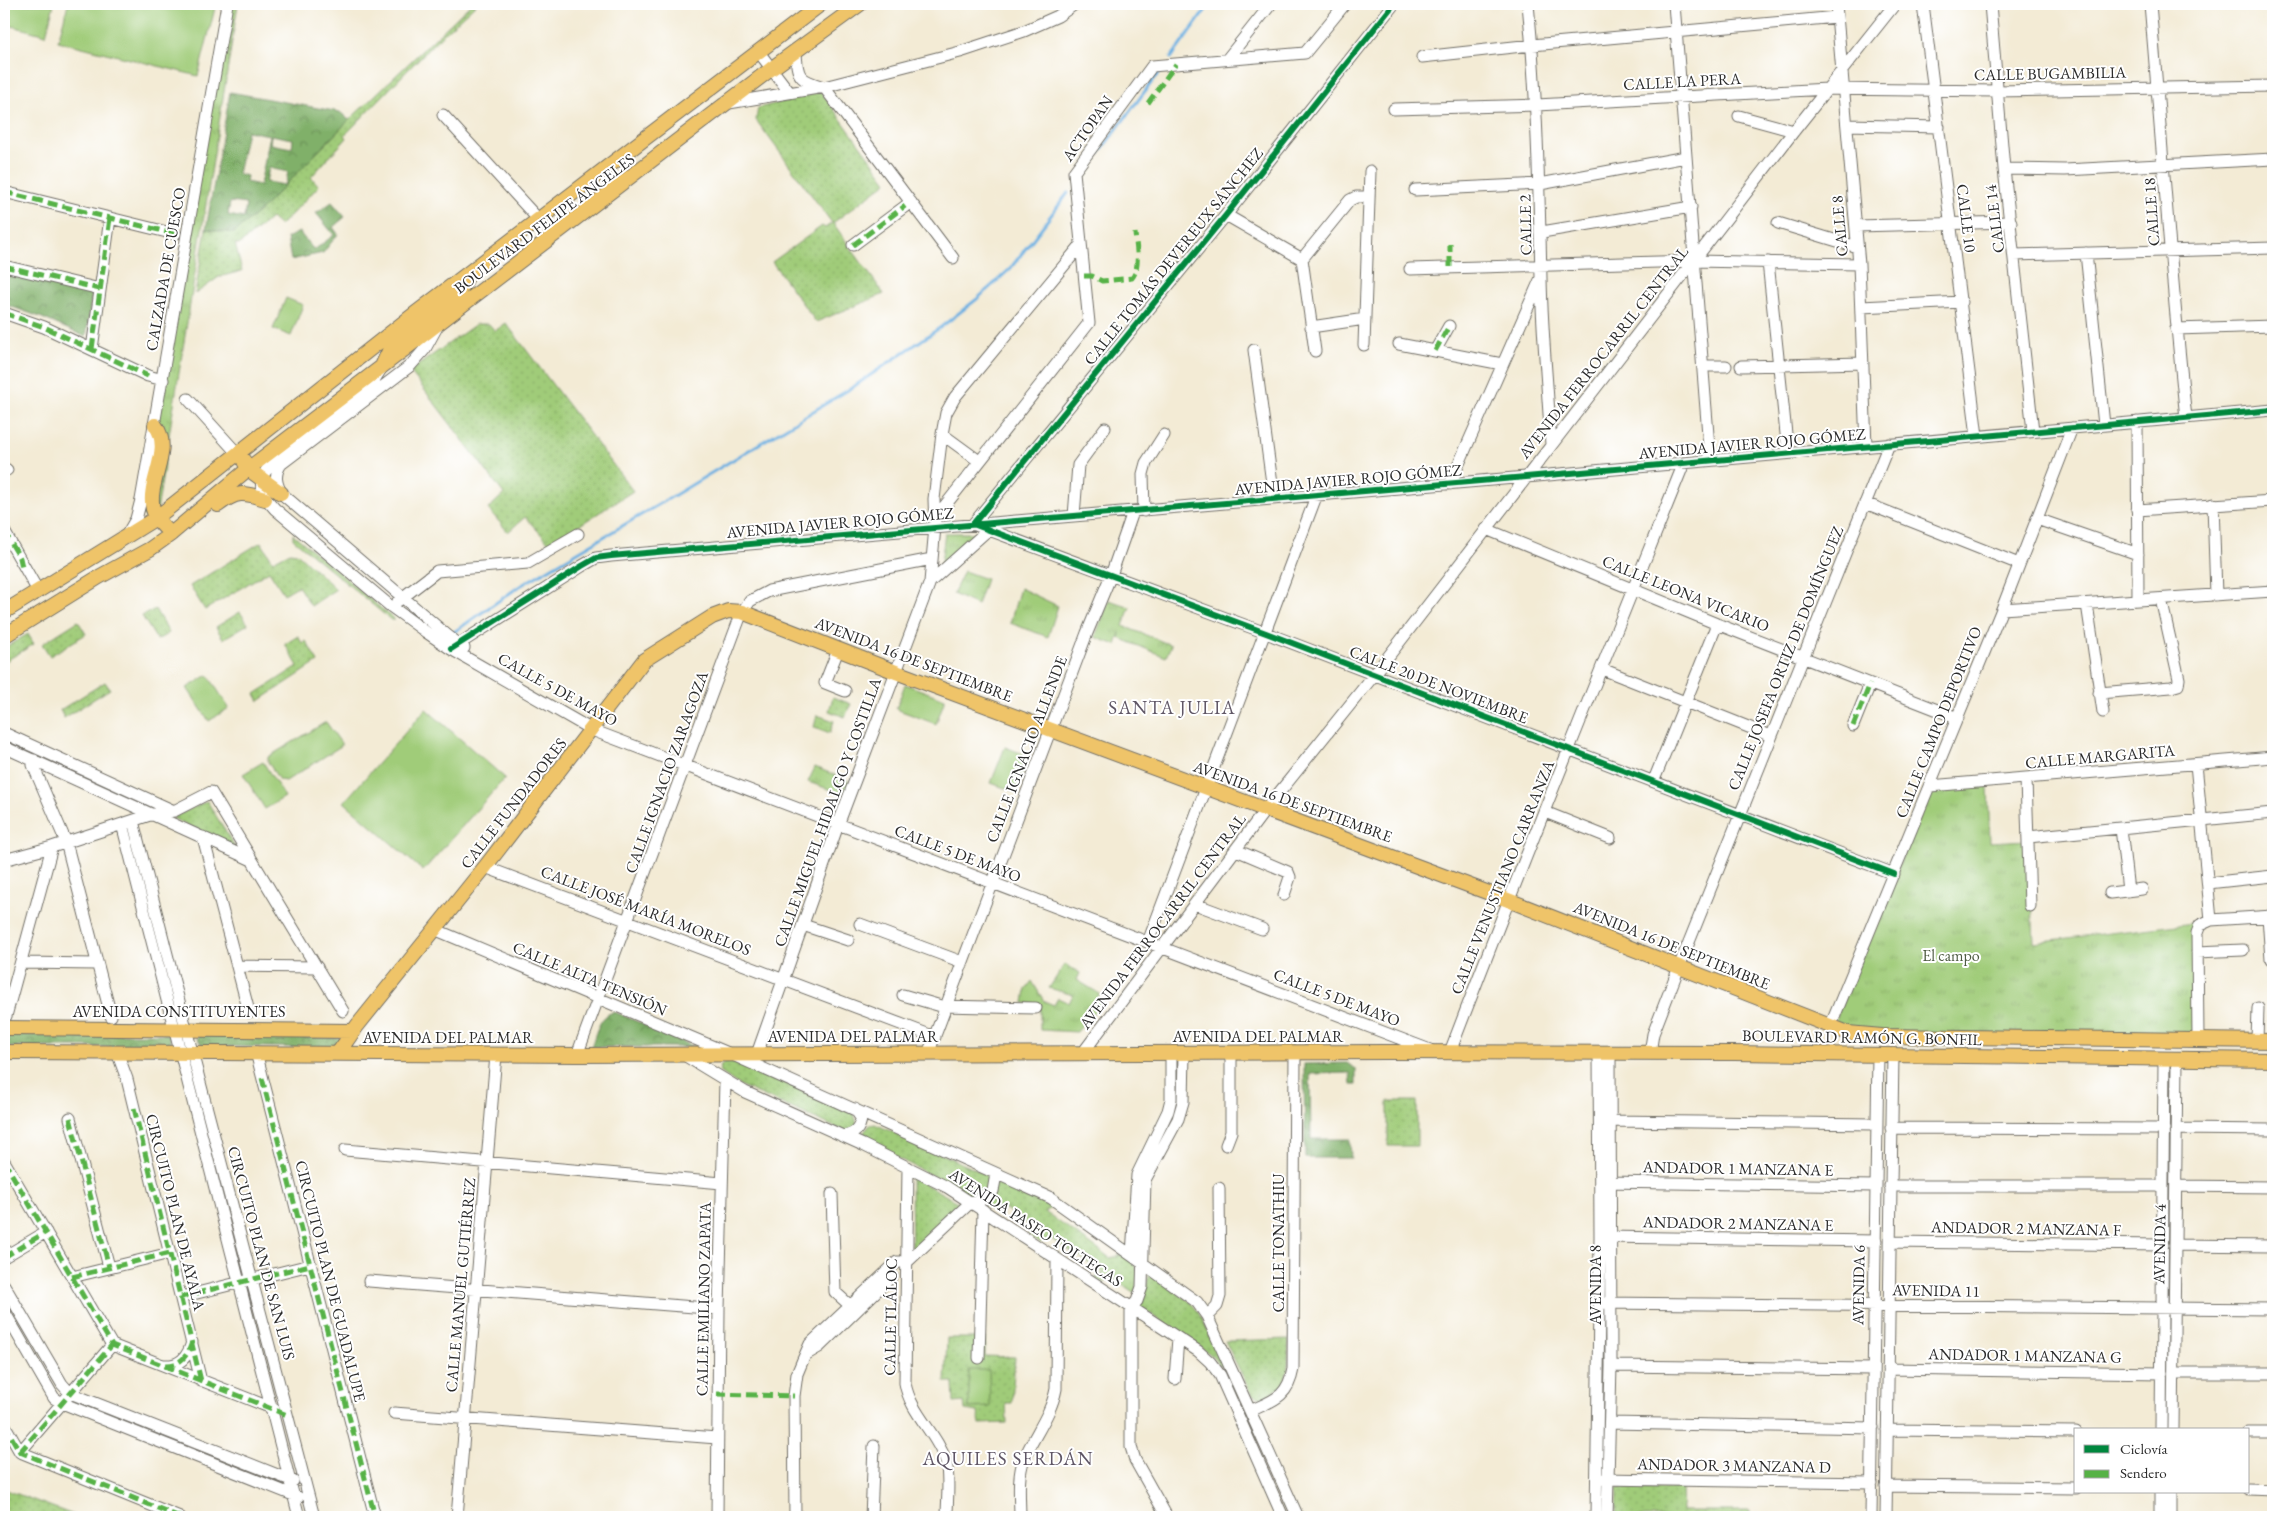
<svg xmlns="http://www.w3.org/2000/svg" width="2277" height="1521" font-family="'EB Garamond',serif">
  <defs>
    <pattern id="grass-dots" width="8" height="8" patternUnits="userSpaceOnUse" patternTransform="scale(1.25)"><rect width="8" height="8" fill="#a0cc79"/><path d="M2 2h.1M6 6h.1" fill="none" stroke="#8aaf69" stroke-width="1.8" stroke-linecap="round"/></pattern>
    <pattern id="forest-crowns" width="20" height="18" patternUnits="userSpaceOnUse" patternTransform="scale(1.25)"><rect width="20" height="18" fill="#80b069"/><path d="M2 6a3 3 0 1 1 6 0M12 15a3 3 0 1 1 6 0" fill="none" stroke="#698f57"/></pattern>
    <pattern id="park-tufts" width="24" height="20" patternUnits="userSpaceOnUse" patternTransform="scale(1.25)"><rect width="24" height="20" fill="#a0cc79"/><path d="M3 7l-1-3M5 7V3M7 7l1-3M15 17l-1-3M17 17v-4M19 17l1-3" fill="none" stroke="#8aaf69"/></pattern>
  </defs>
  <rect width="100%" height="100%" fill="#fff"/>
  <filter id="ink" filterUnits="userSpaceOnUse"><feTurbulence type="fractalNoise" baseFrequency=".02" numOctaves="2"/><feDisplacementMap in="SourceGraphic" scale="10" xChannelSelector="R" yChannelSelector="G"/><feConvolveMatrix kernelMatrix="1 2 1 2 8 2 1 2 1" color-interpolation-filters="sRGB"/></filter>
  <filter id="wash" filterUnits="userSpaceOnUse"><feTurbulence type="fractalNoise" baseFrequency=".0096" numOctaves="4" result="noise"/><feDisplacementMap in="SourceGraphic" scale="20" xChannelSelector="R" yChannelSelector="G"/><feGaussianBlur stdDeviation="1.12" result="paint"/><feColorMatrix in="noise" values="0 0 0 0 0 0 0 0 0 0 0 0 0 0 0 0 0 1.4 0 .05"/><feComposite in="paint" operator="in"/></filter>
  <g filter="url(#wash)">
    <rect width="100%" height="100%" fill="#f3ebd5"/>
    <path fill="url(#grass-dots)" stroke="#667c52" d="M471,4h5l-39,36 -92,95 2,3 -36,39 8,9 -39,40 -9,-8 -32,27 -4,-1 7,27 -23,6 -24,17 11,-65 28,4 28,-24 87,-89z
      M821,92l66,90 -54,41 51,71 -68,28 -44,-60 50,-36 3,2 7,-5 -76,-103 2,-12z
      M506,323l127,168 -83,53 -25,-27 -17,15 -20,-23 16,-15 -94,-123 66,-47h13l6,7z
      M293,534l102,86h-4l-98,-81z
      M261,542l12,19 17,-9 7,1 39,36 -25,17 -13,-20 -14,8 -15,-23 -64,39 -15,-24z
      M155,609l14,24 -12,7 -15,-24z
      M240,612l8,12 -25,15 -7,-12z
      M78,621l8,13 -36,22 -8,-12z
      M28,634l6,10 -30,18v-14z
      M298,636l4,7 4,-2 12,21 -59,39 -4,-7 43,-28 -13,-22z
      M105,682l5,7 -46,29 -4,-8z
      M833,697l18,7 -6,13 -16,-6z
      M817,715l17,6 -4,12 -16,-6z
      M207,801l28,46 -63,-29z
      M728,1060h7l119,54 3,10 -11,8 -107,-47 -19,-13 1,-7z
      M1388,1101h29v45h-29z
      M875,1124l108,49 7,7c-1,10 -10,16 -19,16l-104,-54 -3,-10 6,-7z
      M911,1176l50,28 -49,50z
      M1000,1179l55,27 -10,6 65,46 12,-3c19,11 17,18 13,38l-23,-15 -10,5 -7,-5 9,-5 -54,-35 -9,5 -14,-9 10,-4 -33,-22 -12,3 -11,-8z
      M1149,1273l40,28 8,9 27,54 -4,2 -11,-13 -69,-46 6,-16z
      M947,1338h38v18l30,1 -3,46h-6l1,20 -27,1 -2,-12 -13,-2 -1,-8 -10,1 -1,-21h-8z
      M1289,1339l-1,30 -5,17 -21,12 -10,-3 -27,-54z
      M1617,1488h65l1,23h67v6h-134z
      M4,1489l75,28h-75z"/>
    <path fill="url(#forest-crowns)" stroke="#566e4a" fill-rule="evenodd" d="M230,92l110,20 9,8 -87,89 -28,24 -28,-4zM247,131l23,4 -10,50 -14,-3 1,-6 -9,-2zM271,135l22,4 -1,9 -22,-4zM269,168l19,4 -3,13 -19,-3zM230,202l16,2 -2,14 -16,-3z
      M332,202l13,15 -12,10 5,7 -15,19 -32,7 -4,-22 12,-6 15,18 20,-15 -18,-22z
      M4,272l88,22 -6,43 -46,-20 -36,-13z
      M614,1012l8,3 73,32h-104c5,-13 8,-32 23,-35z
      M4,1034h162l4,3v7l-4,3h-162z
      M199,1035l143,3 -10,10 -129,-2 -6,-7z
      M1347,1063l9,6v16h-5l-1,-12 -40,1 1,65h39l1,19h-46l-1,-94z"/>
    <path fill="url(#park-tufts)" stroke="#667c52" d="M227,4h11l-82,513 -15,-2z
      M945,533h29l-31,31 -2,-1z
      M964,571l22,8 -9,26 -24,-11z
      M1020,588l38,18 -10,31 -38,-14z
      M1109,600l21,7 -7,19 48,19 -5,12 -47,-19 1,-5 -4,12 -21,-8z
      M815,767l34,14 -6,13 -35,-12z
      M1988,786l2,56 39,-2 5,102 160,-19 1,118 -364,-11 99,-240z
      M1065,964l15,9 -3,7 23,14 -3,5 5,3 -25,30 -37,-2v-26l-16,-1 2,-14 6,-8 12,20 10,4 4,-7 11,5 4,-8 -24,-7z"/>
    <path fill="#a0cc79" stroke="#667c52" d="M9,4h45l-8,31 -42,-11z
      M68,4h148l-18,72 -140,-35z
      M286,298l17,7 -12,31 -18,-7z
      M208,675l21,33 -20,13 -22,-33z
      M905,684l40,15 -9,25 -40,-15z
      M426,709l79,69 -82,93 -79,-69z
      M326,722l15,21v3l-55,35 -7,-1 -11,-18v-5z
      M1005,747l24,9 -13,36 -25,-9z
      M263,762l22,35 -20,12 -22,-35z
      M969,1370h20l1,37 -21,1z"/>
    <g fill="none" stroke-linecap="round" stroke-linejoin="round">
      <path stroke="#6cb0e2" stroke-width="3" d="M1171,58l39,-54
        M1081,177l79,-106
        M454,632l66,-46 155,-91 178,-108 88,-60 36,-28 33,-30 58,-76"/>
    </g>
  </g>
  <g filter="url(#ink)">
    <g fill="none" stroke-linecap="round" stroke-linejoin="round">
      <g stroke="#716e66" stroke-width="13">
        <path id="minor" d="M1394,4l-168,211 -253,309 293,109 628,241
          M1528,4c9,91 11,182 13,274 1,56 7,112 10,167
          M1674,4l36,456
          M1836,4l23,260 7,182
          M1923,4l54,432
          M1990,4l14,165 29,262
          M2150,4c12,138 21,276 36,414
          M758,51l32,42
          M796,52c1,25 3,28 28,35l129,171
          M1422,57l110,-12 305,-28
          M1228,58l43,-54
          M729,103l95,-16 136,-35 64,-21 34,-15 17,-12
          M1394,109l143,-4 291,-16 169,2 276,-5
          M443,115l96,105
          M1739,116l55,15
          M1847,125l92,2
          M2004,169l61,1 208,-11
          M1415,190l125,-6 146,-27
          M4,192l171,42
          M1226,215l76,44
          M1778,223l79,24
          M1856,226l155,-4
          M1542,232l149,-25
          M853,245l58,-43
          M2086,253l18,172
          M2014,255l259,-7
          M1768,262l20,191
          M4,266l96,23
          M1410,269l284,-8 165,3
          M1861,307l101,-5
          M4,313l40,14 104,49 15,4
          M437,327l-12,22 -15,17 -129,98c-7,11 -5,18 0,29l167,143 16,12
          M1311,327l54,-8
          M2176,329l97,-3
          M1399,344l103,20
          M1364,345l6,-174
          M92,349l18,-131
          M1254,350l20,148
          M1315,351l-13,-92 48,-59 6,-3h12
          M1435,351l14,-25
          M1703,366h23
          M1741,366l122,-3
          M381,369l-10,16 -96,74c-17,19 -19,30 0,50l114,96 37,27 25,17 141,81 838,320
          M188,399l49,54
          M2137,422l1,178
          M942,434l37,27
          M4,468l3,2
          M1450,484l90,-204
          M1865,503l154,61
          M2213,504l3,91
          M2137,510l136,-9
          M1144,511l-1,-37 3,-11 18,-28
          M1074,516l4,-51 27,-37
          M936,517l153,-194 -15,-151 78,-106 153,-13 40,-49
          M2037,519l101,35
          M1486,529l231,95 241,94
          M4,531l34,60
          M126,536l10,-17 5,-19 86,-496
          M930,582l58,-52
          M398,601l39,-30 91,-8 50,-29
          M2087,604l16,108
          M2002,609l271,-18
          M451,649l131,-83 14,-8 15,-2 915,-79 747,-67
          M838,650l-13,33 20,8
          M1602,669l169,67
          M2099,693l72,-6 7,-2 1,-6 -18,-80
          M1853,726l17,-42
          M4,733l170,78
          M4,747l248,113
          M34,760l-1,5 33,77 45,174
          M2196,764l15,156
          M2026,779l4,127
          M1654,780l63,-156
          M1930,786l343,-29
          M1545,812l65,26
          M133,821l59,231 122,465
          M122,824l177,693
          M2121,828l7,63
          M203,837l46,175
          M2028,837l245,-24
          M1236,850l52,22 2,5 -6,18
          M4,860l48,-13 101,-33 21,-3 37,-19 132,219
          M485,867l450,170
          M2208,883l65,-7
          M2110,893l32,-4
          M1195,904l67,25
          M2268,916l3,44
          M860,924l102,38
          M803,925l45,15
          M434,929l299,126 318,143 146,104 10,14 91,201
          M1148,942l169,-448
          M2197,952l46,-2
          M21,963l76,1
          M237,966l80,1
          M903,995l38,11 95,2
          M6,1016l46,-169
          M1830,1027l172,-418 70,-181
          M2198,1040l-1,-107 3,-8 11,-5 62,-4
          M2257,1041l1,-33
          M117,1052l10,27 74,302
          M256,1052l119,465
          M1450,1052c75,-197 155,-393 234,-589
          M1650,1053l3,-19 26,-67 210,-523
          M757,1054l81,-229 92,-243 5,-55 -1,-28 8,-65 4,-21 9,-16 126,-152
          M928,1054l159,-421 24,-58 22,-63
          M1082,1054l184,-245 108,-134 420,-544 101,-127
          M577,1055l165,-443 8,-11 19,-10 163,-32
          M684,1055l61,37 118,53 84,42 251,164 12,11 10,13 63,142
          M70,1118l39,149
          M1611,1121l265,3
          M1891,1128l273,1
          M2177,1129l96,1
          M842,1136c11,-1 18,-6 19,-18l-6,-9
          M1226,1145l5,-13v-79
          M345,1150l377,33
          M4,1161l108,184 162,64
          M908,1167l-3,216c5,30 32,50 41,79 4,17 1,38 1,55
          M1605,1182l270,4
          M1890,1186h273
          M2176,1186l97,1
          M832,1194l3,98 20,18
          M1605,1237l271,4
          M1890,1242l273,3
          M2175,1245l98,1
          M1132,1255l5,-80 31,-64 3,-12v-46
          M4,1257l42,-25
          M906,1263l65,-61 16,-4 6,-7 3,-17
          M72,1277l98,-24
          M369,1281l350,28
          M4,1285l58,99 8,9 223,88
          M181,1297l129,-32
          M1599,1303l674,6
          M4,1311l50,87 8,5 236,94
          M1207,1316l10,-10 3,-10 -1,-108
          M807,1354l12,-7 73,-71
          M979,1358l4,-148
          M164,1365c16,1 24,-8 28,-23
          M1611,1366l262,3
          M1888,1369l274,4
          M2174,1373h99
          M1175,1379l3,-41
          M1250,1411c24,-11 38,-14 43,-42l2,-316
          M394,1413l323,25
          M1610,1423l263,5
          M4,1424l16,28 160,65
          M1887,1430l189,2
          M2161,1430l3,-371
          M2173,1430l4,-371
          M2248,1433h25
          M20,1452l92,-107
          M1601,1479l271,4
          M1886,1486l190,2
          M2248,1489l25,1
          M2171,1492v25
          M457,1517l39,-462
          M717,1517l2,-208 6,-228
          M795,1517l-1,-121 3,-22 5,-12 8,-18 87,-82 11,-1
          M871,1517l3,-71
          M1020,1517c0,-18 -3,-40 4,-58 10,-24 27,-44 32,-70l1,-130
          M1167,1517l-32,-57 -4,-13v-139l6,-7 5,-14 3,-107 33,-61 5,-17 1,-49
          M1596,1517l4,-280 -1,-184
          M1607,1517l4,-151 -1,-313
          M1871,1517l7,-463
          M1886,1517l7,-463
          M2160,1517v-25"/>
      </g>
      <g stroke="#716e66" stroke-width="16">
        <path id="major" d="M383,364l7,-15 5,-5c25,-19 60,-37 72,-67
          M155,425c19,25 -9,57 -2,84 3,11 11,18 18,25
          M244,461l4,8 33,24
          M218,505c19,-14 25,-13 47,-6
          M4,612l152,-94 256,-202 409,-312
          M4,636l95,-59 51,-28 21,-15 77,-65 523,-400 89,-65
          M4,1028l350,3
          M4,1052l573,3 810,-3 347,1 539,7
          M338,1053l19,-27 128,-159 159,-207 68,-43 16,-6 14,1 154,60 612,228 340,133 34,3 391,5"/>
      </g>
      <use href="#minor" stroke="#fff" stroke-width="11"/>
      <use href="#major" stroke="#efc469" stroke-width="14"/>
      <path stroke="#56b246" stroke-width="5" stroke-dasharray="10 5" stroke-linecap="butt" d="M1148,103l28,-39
        M4,192l171,42
        M853,245l52,-39
        M4,266l96,23
        M1450,267v-23
        M1084,276h8l10,5 30,-3c9,-11 4,-32 3,-45
        M4,313l40,14 104,49
        M92,349l18,-131
        M1435,351l14,-25
        M4,468l3,2
        M4,531l16,27 2,9
        M1853,726l17,-42
        M262,1078l113,439
        M134,1108l67,273
        M70,1118l39,149
        M4,1161l108,184 175,70
        M4,1257l42,-25
        M72,1277l98,-24
        M181,1297l129,-32
        M165,1365c15,1 23,-9 27,-23
        M717,1394l77,2
        M4,1424l16,28 160,65
        M20,1452l92,-107"/>
      <g stroke="#fff" stroke-width="9">
        <path id="cycleway" d="M1394,4l-168,211 -253,309 293,109 628,241
          M451,649l131,-83 14,-8 15,-2 915,-79 747,-67"/>
      </g>
      <use href="#cycleway" stroke="#00873e" stroke-width="6"/>
    </g>
  </g>
  <g text-anchor="middle" stroke-width="4" stroke-linejoin="round" paint-order="stroke">
    <g font-size="16" fill="#2b2b2b" stroke="#fff">
      <text transform="translate(2050 73) rotate(-1)" y="6">CALLE BUGAMBILIA</text>
      <text transform="translate(1682 81) rotate(-3)" y="6">CALLE LA PERA</text>
      <text transform="translate(1087 128) rotate(-55)" y="6">ACTOPAN</text>
      <text transform="translate(2151 212) rotate(-94)" y="6">CALLE 18</text>
      <text transform="translate(1967 218) rotate(83)" y="6">CALLE 10</text>
      <text transform="translate(1994 219) rotate(-97)" y="6">CALLE 14</text>
      <text transform="translate(544 223) rotate(-37)" y="6">BOULEVARD FELIPE ÁNGELES</text>
      <text transform="translate(1525 225) rotate(-91)" y="6">CALLE 2</text>
      <text transform="translate(1839 226) rotate(-95)" y="6">CALLE 8</text>
      <text transform="translate(1173 256) rotate(-51)" y="6">CALLE TOMÁS DEVEREUX SÁNCHEZ</text>
      <text transform="translate(165 269) rotate(-80)" y="6">CALZADA DE CUESCO</text>
      <text transform="translate(1603 352) rotate(-52)" y="6">AVENIDA FERROCARRIL CENTRAL</text>
      <text transform="translate(1752 443) rotate(-5)" y="6">AVENIDA JAVIER ROJO GÓMEZ</text>
      <text transform="translate(1348 479) rotate(-5)" y="6">AVENIDA JAVIER ROJO GÓMEZ</text>
      <text transform="translate(840 522) rotate(-5)" y="6">AVENIDA JAVIER ROJO GÓMEZ</text>
      <text transform="translate(1686 593) rotate(22)" y="6">CALLE LEONA VICARIO</text>
      <text transform="translate(1785 658) rotate(-68)" y="6">CALLE JOSEFA ORTIZ DE DOMÍNGUEZ</text>
      <text transform="translate(914 659) rotate(21)" y="6">AVENIDA 16 DE SEPTIEMBRE</text>
      <text transform="translate(1439 684) rotate(21)" y="6">CALLE 20 DE NOVIEMBRE</text>
      <text transform="translate(558 689) rotate(29)" y="6">CALLE 5 DE MAYO</text>
      <text transform="translate(1938 722) rotate(-68)" y="6">CALLE CAMPO DEPORTIVO</text>
      <text transform="translate(1026 749) rotate(-69)" y="6">CALLE IGNACIO ALLENDE</text>
      <text transform="translate(2100 756) rotate(-5)" y="6">CALLE MARGARITA</text>
      <text transform="translate(666 772) rotate(-70)" y="6">CALLE IGNACIO ZARAGOZA</text>
      <text transform="translate(1293 801) rotate(20)" y="6">AVENIDA 16 DE SEPTIEMBRE</text>
      <text transform="translate(513 803) rotate(-52)" y="6">CALLE FUNDADORES</text>
      <text transform="translate(827 812) rotate(-70)" y="6">CALLE MIGUEL HIDALGO Y COSTILLA</text>
      <text transform="translate(958 853) rotate(21)" y="6">CALLE 5 DE MAYO</text>
      <text transform="translate(1502 877) rotate(-68)" y="6">CALLE VENUSTIANO CARRANZA</text>
      <text transform="translate(646 910) rotate(21)" y="6">CALLE JOSÉ MARÍA MORELOS</text>
      <text transform="translate(1162 921) rotate(-53)" y="6">AVENIDA FERROCARRIL CENTRAL</text>
      <text transform="translate(1672 945) rotate(22)" y="6">AVENIDA 16 DE SEPTIEMBRE</text>
      <text transform="translate(590 978) rotate(23)" y="6">CALLE ALTA TENSIÓN</text>
      <text transform="translate(1337 997) rotate(21)" y="6">CALLE 5 DE MAYO</text>
      <text x="179" y="1017">AVENIDA CONSTITUYENTES</text>
      <text x="853" y="1042">AVENIDA DEL PALMAR</text>
      <text x="1258" y="1042">AVENIDA DEL PALMAR</text>
      <text x="448" y="1043">AVENIDA DEL PALMAR</text>
      <text transform="translate(1862 1037) rotate(1)" y="6">BOULEVARD RAMÓN G. BONFIL</text>
      <text transform="translate(1738 1168) rotate(1)" y="6">ANDADOR 1 MANZANA E</text>
      <text transform="translate(176 1212) rotate(76)" y="6">CIRCUITO PLAN DE AYALA</text>
      <text transform="translate(1738 1223) rotate(1)" y="6">ANDADOR 2 MANZANA E</text>
      <text transform="translate(1036 1227) rotate(33)" y="6">AVENIDA PASEO TOLTECAS</text>
      <text transform="translate(2026 1228) rotate(1)" y="6">ANDADOR 2 MANZANA F</text>
      <text transform="translate(1278 1243) rotate(-90)" y="6">CALLE TONATHIU</text>
      <text transform="translate(2159 1244) rotate(-89)" y="6">AVENIDA 4</text>
      <text transform="translate(262 1253) rotate(75)" y="6">CIRCUITO PLAN DE SAN LUIS</text>
      <text transform="translate(331 1281) rotate(76)" y="6">CIRCUITO PLAN DE GUADALUPE</text>
      <text transform="translate(460 1285) rotate(-85)" y="6">CALLE MANUEL GUTIÉRREZ</text>
      <text transform="translate(1595 1285) rotate(-90)" y="6">AVENIDA 8</text>
      <text transform="translate(1858 1285) rotate(-89)" y="6">AVENIDA 6</text>
      <text transform="translate(1936 1290) rotate(1)" y="6">AVENIDA 11</text>
      <text transform="translate(703 1299) rotate(-89)" y="6">CALLE EMILIANO ZAPATA</text>
      <text transform="translate(890 1317) rotate(-89)" y="6">CALLE TLÁLOC</text>
      <text transform="translate(2025 1355) rotate(1)" y="6">ANDADOR 1 MANZANA G</text>
      <text transform="translate(1734 1465) rotate(1)" y="6">ANDADOR 3 MANZANA D</text>
    </g>
    <g font-size="16" fill="#4e5b42" stroke="#fff">
      <text x="1951" y="961">El campo</text>
    </g>
    <g font-size="19" letter-spacing="1" fill="#605766" stroke="#fff">
      <text x="1172" y="714">SANTA JULIA</text>
      <text x="1008" y="1465">AQUILES SERDÁN</text>
    </g>
  </g>
  <rect width="2277" height="1521" fill="none" stroke="#fff" stroke-width="20"/>
  <rect x="2074" y="1428" width="175" height="65" fill="#ffffff" stroke="#aaaaaa"/>
  <rect x="2084" y="1445" width="25" height="8" fill="#00873e" stroke="#aaaaaa"/>
  <text x="2120" y="1454" font-size="15" fill="#2b2b2b">Ciclovía</text>
  <rect x="2084" y="1470" width="25" height="8" fill="#56b246" stroke="#aaaaaa"/>
  <text x="2120" y="1478" font-size="15" fill="#2b2b2b">Sendero</text>
</svg>
